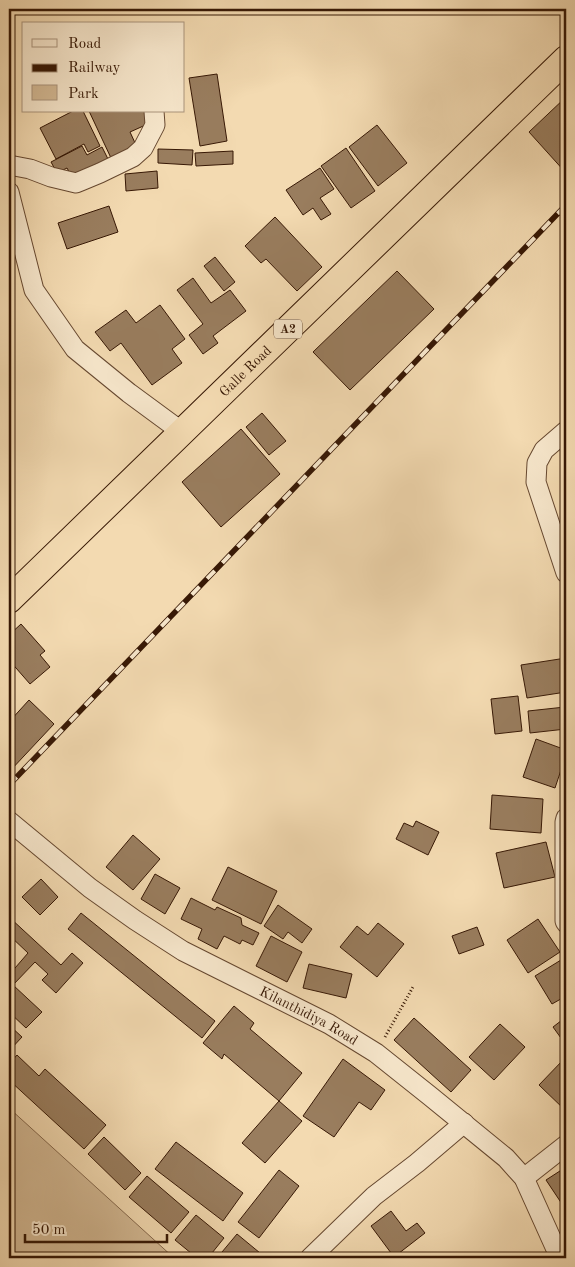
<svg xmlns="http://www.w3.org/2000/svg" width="575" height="1267" font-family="'Old Standard TT',serif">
  <rect width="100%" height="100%" fill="#f3dab1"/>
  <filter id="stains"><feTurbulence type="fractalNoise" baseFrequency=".004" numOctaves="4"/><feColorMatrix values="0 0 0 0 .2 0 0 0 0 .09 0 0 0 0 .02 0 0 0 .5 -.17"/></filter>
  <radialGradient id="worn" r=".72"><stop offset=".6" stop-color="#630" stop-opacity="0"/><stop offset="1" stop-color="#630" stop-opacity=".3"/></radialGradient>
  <path fill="#d3b994" stroke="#85684c" d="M9,1108l165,150h-165z"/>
  <path fill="#997d5e" stroke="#371805" d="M217,74l10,67 -27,5 -11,-68z
    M566,97v76l-37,-41z
    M73,111h10l17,35 -12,6 -4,-8 -28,15 -16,-31z
    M89,111h55l6,12 -20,9 6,13 -25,13z
    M377,125l30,38 -29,23 -29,-39z
    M82,146l5,9 15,-8 8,16 -36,18 -7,-13 -10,5 -6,-11z
    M346,148l29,43 -24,17 -30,-42z
    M158,149l35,1 -1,15 -34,-2z
    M233,151v13l-37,2 -1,-13z
    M320,168l14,21 -14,9 11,16 -10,6 -8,-12 -10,7 -17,-25z
    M157,171l1,17 -32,3 -1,-17z
    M109,206l9,26 -51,17 -9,-26z
    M275,217l47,50 -25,24 -31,-32 -5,4 -16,-17z
    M215,257l20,25 -11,9 -20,-25z
    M397,271l37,38 -84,81 -37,-38z
    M193,278l18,25 19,-13 16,21 -33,25 5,7 -15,11 -14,-19 14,-11 -26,-34z
    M160,305l25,34 -13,10 10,14 -30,22 -31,-42 -11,8 -15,-19 31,-22 10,13z
    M262,413l24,28 -17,14 -23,-28z
    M241,429l39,45 -59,53 -39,-45z
    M21,624l24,27 -5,4 10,12 -20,17 -21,-24v-13l4,-3 -4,-5v-4z
    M566,658v34l-39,6 -6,-33z
    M518,696l4,35 -27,3 -4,-35z
    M29,700l25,24 -45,48v-50z
    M565,707l1,22 -36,4 -2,-22z
    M536,739l30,11v5l-11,33 -32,-11z
    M492,795l51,4 -2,34 -51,-4z
    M416,821l23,11 -11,23 -32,-16 8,-16 9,4z
    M133,835l27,24 -27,31 -27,-23z
    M546,842l9,35 -51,11 -8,-35z
    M228,867l49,24 -16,33 -49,-24z
    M155,874l25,14 -15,26 -24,-15z
    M41,879l17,18 -18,18 -18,-18z
    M191,898l24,12 2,-3 24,11 1,7 17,8 -6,12 -11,-5 -2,4 -16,-8 -7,13 -19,-10 4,-10 -21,-10z
    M278,905l34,24 -10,14 -14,-11 -5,7 -19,-13z
    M81,913l134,108 -13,17 -134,-109z
    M9,917l52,48 11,-12 11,10 -27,30 -14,-13 6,-6 -13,-12 -22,23 29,27 -16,16 -17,-16v-37l19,-22 -19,-18z
    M538,919l22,33 -32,21 -21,-33z
    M378,923l26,21 -27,33 -37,-30 17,-21 11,9z
    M477,927l7,18 -25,9 -7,-18z
    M271,936l31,16 -15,30 -31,-16z
    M561,960l5,9v27l-14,8 -17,-28z
    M309,964l43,10 -6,24 -43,-10z
    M234,1006l20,17 -4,6 52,44 -23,28 -55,-47 -2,5 -19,-16z
    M566,1017v28l-13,-18z
    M414,1018l57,52 -20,22 -57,-52z
    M500,1024l25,23 -31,33 -25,-23z
    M9,1025l13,12 -13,14z
    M17,1055l22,21 6,-7 61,56 -22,24 -75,-69v-16z
    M343,1059l42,31 -14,20 -12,-8 -25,35 -31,-21z
    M564,1059l2,3v49l-27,-26z
    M279,1101l23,20 -37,42 -23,-20z
    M104,1137l37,36 -16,17 -37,-36z
    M176,1142l67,51 -20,28 -68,-52z
    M563,1169l3,5v36l-20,-30z
    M279,1170l20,16 -40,52 -21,-16z
    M147,1176l42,36 -18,21 -42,-36z
    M391,1211l15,20 11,-8 8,10 -31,24 -23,-31z
    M196,1215l28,23 -16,20h-11l-22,-18z
    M237,1234l23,19 -5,5h-25l-8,-6z"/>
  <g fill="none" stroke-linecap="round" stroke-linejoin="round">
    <g stroke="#664830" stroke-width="21">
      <g id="minor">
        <path d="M9,165l21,4 21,8 25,6 5,-2 19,-8 33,-16 10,-9 12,-23 -1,-14"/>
        <path d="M9,192l25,98 41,59 54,44 53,39"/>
        <path d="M566,431l-22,19 -7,13 -1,19 30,91"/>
        <path d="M566,818l-1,4v99l1,2"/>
        <path id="s1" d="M9,821l81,67 45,32 48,31 146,73 47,29 54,43 76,62 18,20 36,80"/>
        <path d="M524,1178l42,-33"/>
        <path d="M310,1258l64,-62 43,-33 47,-40"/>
      </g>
    </g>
    <g stroke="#371805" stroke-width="28">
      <g id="highway">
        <path id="s2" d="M9,600l557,-541"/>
      </g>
    </g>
    <path stroke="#371805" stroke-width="3" stroke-dasharray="1 2.5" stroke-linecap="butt" d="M385,1037l28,-50"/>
    <use href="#minor" stroke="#f7e7cc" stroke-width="19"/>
    <use href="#highway" stroke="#f3dab1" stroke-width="26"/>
    <g stroke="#371805" stroke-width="5.5">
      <path id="rail" d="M9,785l557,-580"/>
    </g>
    <use href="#rail" stroke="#f7e7cc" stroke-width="4" stroke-dasharray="11" stroke-linecap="butt"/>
  </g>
  <g text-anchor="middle" stroke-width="4" stroke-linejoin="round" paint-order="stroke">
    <rect fill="#f7e7cc" stroke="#715641" stroke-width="1" x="274" y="319.5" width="28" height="19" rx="4"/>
    <g font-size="12" font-weight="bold" fill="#371805">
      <text x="288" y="333">A2</text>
    </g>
    <g font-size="14" fill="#371805" stroke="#f7e7cc">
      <text dy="5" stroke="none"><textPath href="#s2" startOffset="329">Galle Road</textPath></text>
      <text dy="5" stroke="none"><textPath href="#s1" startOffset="359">Kilanthidiya Road</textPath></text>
    </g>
  </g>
  <rect width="575" height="1267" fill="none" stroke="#f3dab1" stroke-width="30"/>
  <rect x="10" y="10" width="555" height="1247" fill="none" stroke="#371805" stroke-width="2.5"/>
  <rect x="15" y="15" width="545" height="1237" fill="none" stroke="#371805"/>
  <rect x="22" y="22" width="162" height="90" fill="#f7e7cc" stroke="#aa947c"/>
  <rect x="32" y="39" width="25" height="8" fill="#f7e7cc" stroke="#aa947c"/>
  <text x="68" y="48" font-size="15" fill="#371805">Road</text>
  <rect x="32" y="64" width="25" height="8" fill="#371805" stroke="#aa947c"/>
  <text x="68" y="72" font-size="15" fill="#371805">Railway</text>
  <rect x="32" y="85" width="25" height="15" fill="#d3b994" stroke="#aa947c"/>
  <text x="68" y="98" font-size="15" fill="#371805">Park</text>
  <path d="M25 1234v8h142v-8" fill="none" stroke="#371805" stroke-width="2.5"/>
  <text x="32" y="1234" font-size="15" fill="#371805" stroke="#f7e7cc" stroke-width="4" paint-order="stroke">50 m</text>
  <rect width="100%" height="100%" filter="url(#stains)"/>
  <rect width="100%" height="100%" fill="url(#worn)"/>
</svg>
